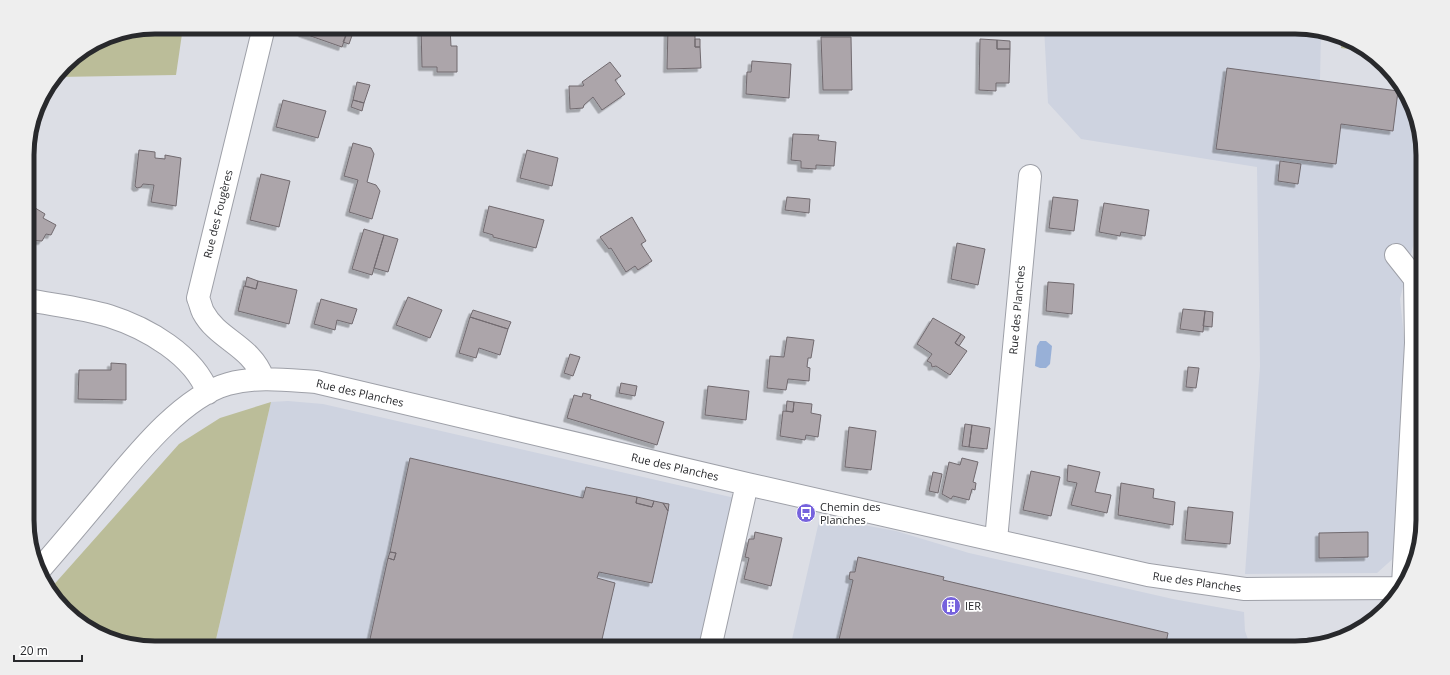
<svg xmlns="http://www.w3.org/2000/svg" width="1450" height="675" font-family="'Open Sans',sans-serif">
  <defs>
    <filter id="shadow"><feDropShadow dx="-3.5" dy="3.5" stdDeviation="0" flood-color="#0004"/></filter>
  </defs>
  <rect width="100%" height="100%" fill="#dcdee5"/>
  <path fill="#ced3e0" d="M1044,27h251l26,5 -1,48 82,11 17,41 -6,114 -13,53 6,57 -9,199 -20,18 -132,1 15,-208 -3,-199 -176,-28 -33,-36z
    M288,401l35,3 412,94 -34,150h-487l57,-246z
    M820,517l76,14 73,22 204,46 71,13 1,19 6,17h-461z"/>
  <path fill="#bbbd99" d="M155,27h28l-7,48 -119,2 14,-18 35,-22z
    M1341,36l3,1 18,14 -21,-3z
    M271,402l-57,246h-59l-49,-10 -53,-40 -3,-9 129,-145 41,-26z"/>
  <path fill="#98b0d7" d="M1040,341h6l6,5 -2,18 -4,4h-6l-5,-2 2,-20z"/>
  <path fill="#aca5aa" stroke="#716a6f" filter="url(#shadow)" d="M304,27h45l-7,20 -40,-14z
    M349,27h6l-6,17 -6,-2z
    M421,27h29l1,19h6v26h-20v-5h-15z
    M668,27h27v20h5l1,21 -34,1z
    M821,37h30l1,53h-29z
    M695,39h5v8h-5z
    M980,39l17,1v9h13l-1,34h-13v8l-17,-1z
    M997,40l13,1v8h-13z
    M752,61l39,3 -2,34 -43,-4 1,-22h4z
    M610,62l11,14 -6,4 10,14 -23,16 -9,-13 -9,8 -1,3 -13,1 -1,-23h14l1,-1 -2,-3z
    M1227,68l171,23 -5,40 -52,-7 -5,40 -120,-15z
    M357,82l13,3 -6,18 -11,-3z
    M283,100l43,11 -8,27 -42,-11z
    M353,100l11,3 -2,8 -11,-4z
    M793,134l26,1 -1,5 18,2 -2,24 -18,-1v4l-15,-1v-7l-10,-1z
    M353,143l18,5 3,6 -7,28 9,3 4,6 -8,28 -23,-7 9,-32 -14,-4z
    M139,150l16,2v6l10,1v-4l16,3 -5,48 -25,-4 3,-17 -11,-1 -2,3 -4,1 -2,-2z
    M527,150l31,8 -6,28 -32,-8z
    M1280,161l21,3 -3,20 -20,-3z
    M261,174l29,7 -11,46 -29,-7z
    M787,197l23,2 -1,14 -24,-3z
    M1053,197l25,3 -4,31 -25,-3z
    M27,203l18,11 -2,4 13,7 -5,10 -5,-1 -4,7 -15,-1z
    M1104,203l45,7 -4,26 -24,-4 -1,4 -21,-4z
    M489,206l55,14 -8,28 -43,-11v-2l-10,-3z
    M632,217l14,24 -5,3 11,17 -14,9 -3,-4 -9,6 -15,-24 -2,1 -9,-12z
    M364,229l20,6 -12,40 -20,-6z
    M384,235l14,4 -10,33 -14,-4z
    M957,243l28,6 -7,36 -27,-6z
    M247,277l11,4 -2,8 -11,-3z
    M258,281l39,9 -8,34 -51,-13 6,-25 12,3z
    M1048,282l26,2 -2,30 -26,-3z
    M408,297l34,13 -12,28 -34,-13z
    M321,299l36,10 -5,15 -15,-4 -2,10 -21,-6z
    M1183,309l22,2 -2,21 -23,-3z
    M473,310l38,12 -3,7 -38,-12z
    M1205,311l8,1 -1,15 -9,-1z
    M470,317l38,12 -8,26 -21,-7 -3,10 -17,-5z
    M933,318l28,16 -6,9 12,8 -17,24 -14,-9 -4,1 -1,-4 -4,-2 5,-7 -15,-10z
    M961,334l4,3 -6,9 -4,-3z
    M787,337l27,3 -3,18h-3l-1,9 3,1 -1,13 -21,-2 -2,11 -19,-2 3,-32 14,1z
    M570,354l10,3 -7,19 -9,-3z
    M111,363l15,1v36l-48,-1 1,-29h32z
    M1188,367l11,1 -3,20 -10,-1z
    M621,383l16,3 -2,10 -16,-3z
    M708,386l41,5 -3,29 -41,-5z
    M583,393l8,2 -1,4 74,23 -7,23 -90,-27 7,-23 8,2z
    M787,401l7,1 -1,10 -7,-1z
    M794,402l18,2 -1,9 10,2 -3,22 -12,-2 -1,5 -25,-4 3,-25 10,1z
    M965,424l7,1 -3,22 -7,-1z
    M972,425l18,3 -3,21 -18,-2z
    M849,427l27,4 -5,39 -26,-3z
    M410,458l173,40 3,-11 51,10 -1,6 16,4 2,-6 9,2 5,8 -16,72 -53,-11 -2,6 18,5 -15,65h-232l20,-90 6,2 2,-7 -6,-1z
    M962,458l16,4 -5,20 3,1 -1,7 -3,-1 -3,11 -16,-4 -2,3 -9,-5 7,-32 11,3z
    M1068,465l32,7 -5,20 16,3 -4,18 -36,-8 6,-22 -10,-2z
    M1031,471l29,6 -9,39 -28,-6z
    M933,472l9,2 -4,19 -9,-2z
    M1121,483l33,6 -1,9 22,4 -2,23 -55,-10z
    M637,497l17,4 -2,6 -16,-4z
    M663,503l6,1 -1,7z
    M1188,507l45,5 -3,32 -45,-4z
    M755,532l27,6 -11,48 -27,-7 5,-21 -4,-1 4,-18h5z
    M1368,532v25l-49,1v-25z
    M390,552l6,1 -2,7 -6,-2z
    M858,557l86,20 -1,3 225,53 -3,15h-328l16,-68 -4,-1 1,-7h5z
    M1310,638l1,7 -8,3h-24l-1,-6z"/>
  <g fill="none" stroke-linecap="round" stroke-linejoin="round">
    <g stroke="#9ea0a8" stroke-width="24">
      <path id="minor" d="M1396,255l19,24 1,64 -13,242
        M28,300c26,5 55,8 81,16 38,12 85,39 99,77
        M263,378c-12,-33 -45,-38 -60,-66 -2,-4 -3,-10 -5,-14l66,-271
        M996,540l34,-364
        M41,568c21,-24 41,-48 61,-72 31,-37 79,-99 126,-112 30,-8 58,-4 88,-2l431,102 401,91 97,14 156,-1
        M710,648l37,-164"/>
    </g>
    <use href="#minor" stroke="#fff" stroke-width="22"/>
  </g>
  <defs>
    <g id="bus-disc" transform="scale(1)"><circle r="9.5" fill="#7662dd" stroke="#fff"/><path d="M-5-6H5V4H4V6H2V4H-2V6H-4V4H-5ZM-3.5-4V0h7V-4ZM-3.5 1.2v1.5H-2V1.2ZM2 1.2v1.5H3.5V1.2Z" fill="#fff"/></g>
    <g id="building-disc" transform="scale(1)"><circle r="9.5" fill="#7662dd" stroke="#fff"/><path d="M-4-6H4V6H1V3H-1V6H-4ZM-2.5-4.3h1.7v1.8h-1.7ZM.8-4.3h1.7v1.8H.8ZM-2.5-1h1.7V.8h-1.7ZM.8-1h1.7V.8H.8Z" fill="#fff"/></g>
  </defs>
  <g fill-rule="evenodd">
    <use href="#bus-disc" x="806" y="513"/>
    <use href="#building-disc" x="951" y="606"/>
  </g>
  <g text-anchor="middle" stroke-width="3.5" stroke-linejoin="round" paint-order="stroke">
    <g font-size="11" fill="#28292c" stroke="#fff">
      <text transform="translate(218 214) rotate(-76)" y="4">Rue des Fougères</text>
      <text transform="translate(1017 310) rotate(-85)" y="4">Rue des Planches</text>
      <text transform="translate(360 393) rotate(13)" y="4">Rue des Planches</text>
      <text transform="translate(675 467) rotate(13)" y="4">Rue des Planches</text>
      <text transform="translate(1197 582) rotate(8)" y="4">Rue des Planches</text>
    </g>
    <g font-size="11" fill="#28292c" stroke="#fff" text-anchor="start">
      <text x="820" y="511">Chemin des<tspan x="820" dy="13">Planches</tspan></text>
      <text x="965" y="610">IER</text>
    </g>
  </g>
  <path d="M0 0H1450V675H0ZM155 34H1295A121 121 0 0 1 1416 155V520A121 121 0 0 1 1295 641H155A121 121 0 0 1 34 520V155A121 121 0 0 1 155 34Z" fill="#eee" fill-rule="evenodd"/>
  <path fill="none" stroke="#28292c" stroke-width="5" d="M155 34H1295A121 121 0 0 1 1416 155V520A121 121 0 0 1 1295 641H155A121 121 0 0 1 34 520V155A121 121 0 0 1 155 34Z"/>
  <path d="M14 655v6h68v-6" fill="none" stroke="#28292c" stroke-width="2"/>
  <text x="20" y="655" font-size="12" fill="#28292c" stroke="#ffffff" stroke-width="3" paint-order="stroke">20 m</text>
</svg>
